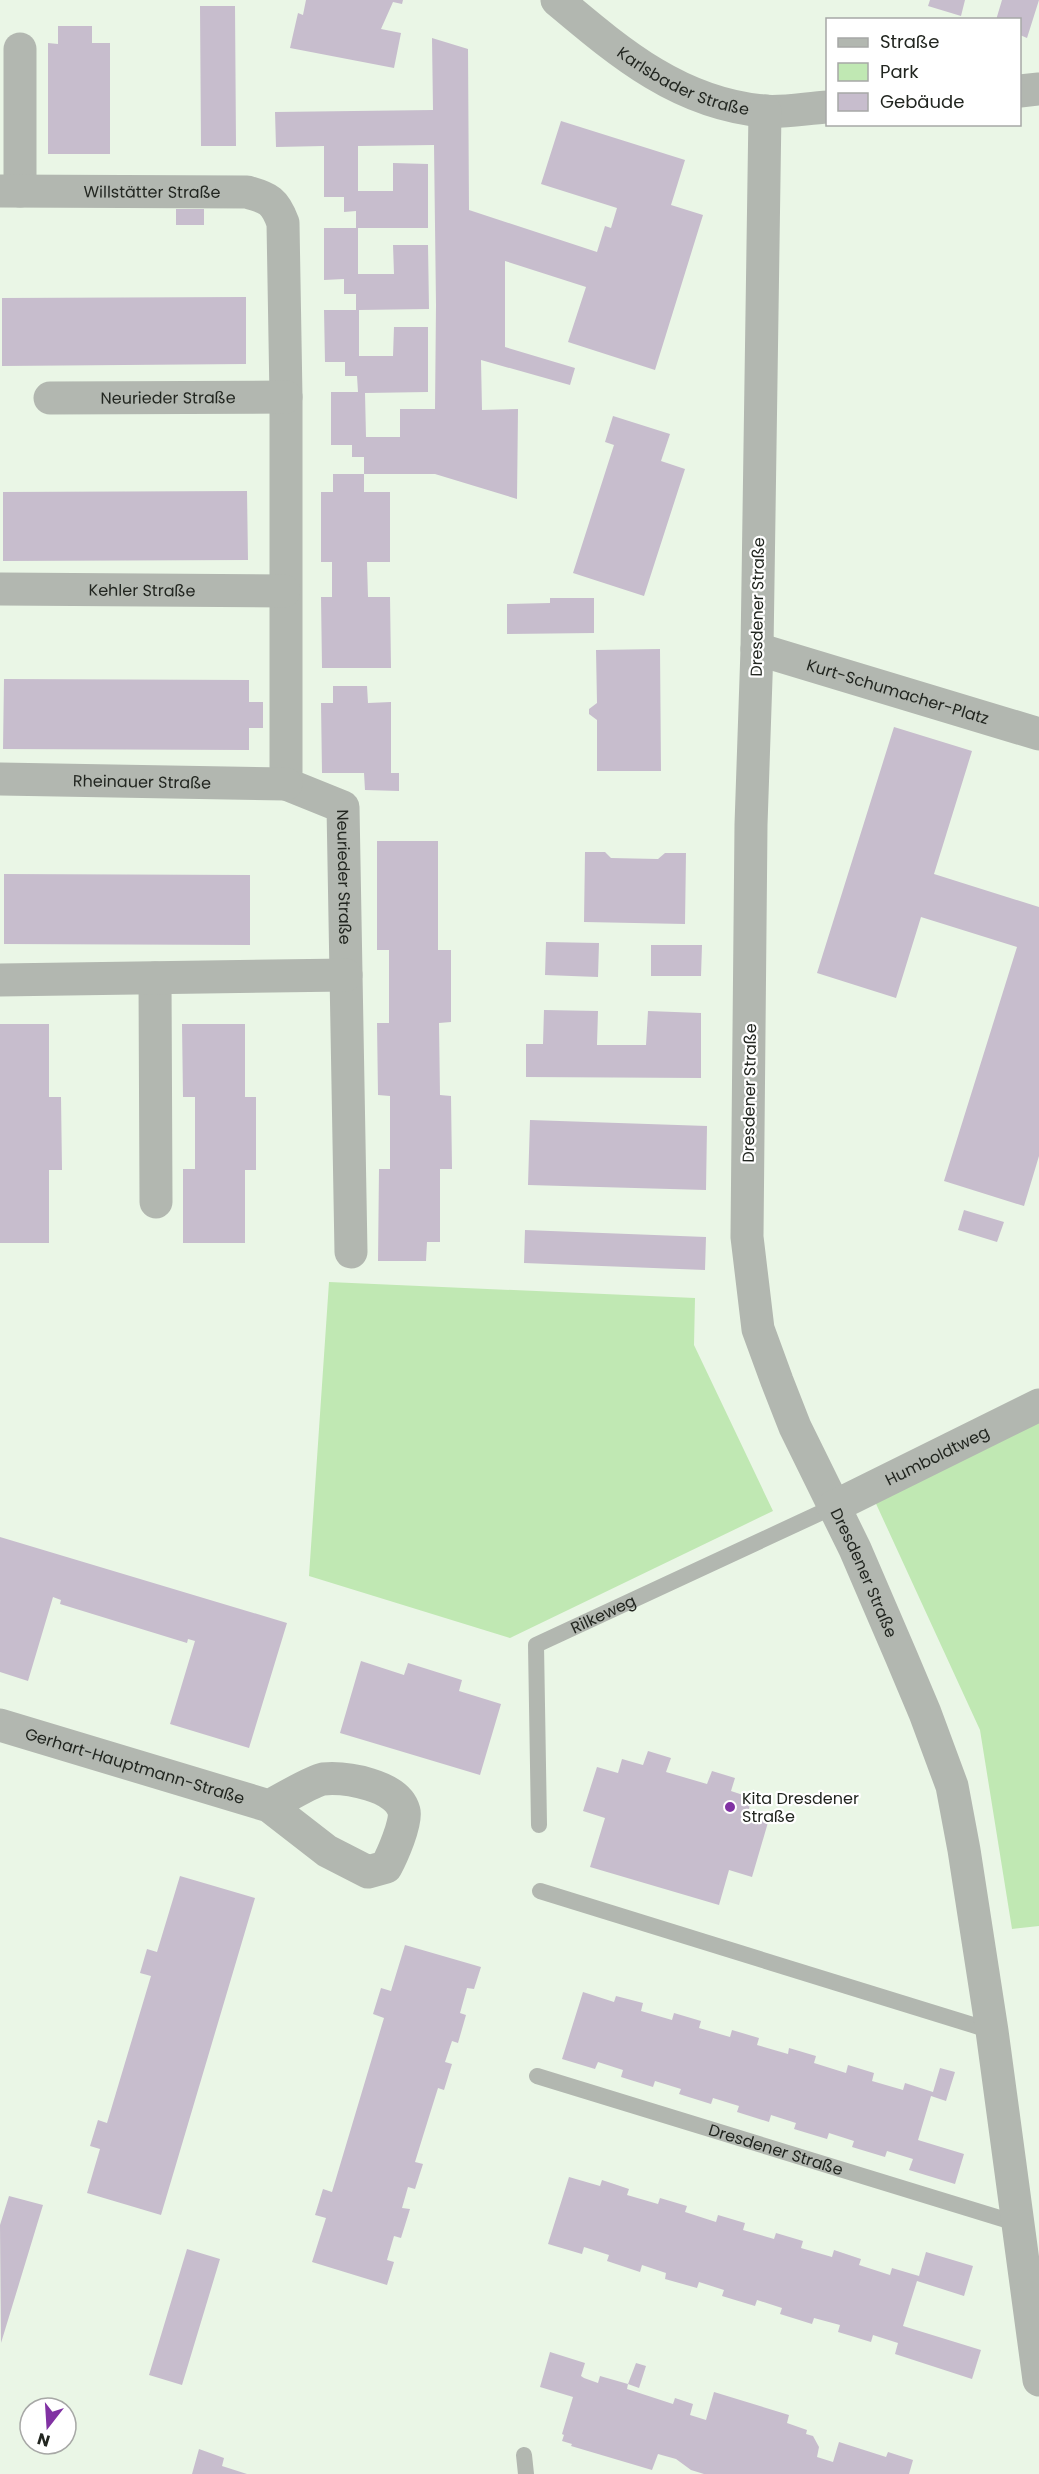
<svg xmlns="http://www.w3.org/2000/svg" width="1039" height="2474" font-family="Poppins,sans-serif">
  <rect width="100%" height="100%" fill="#eaf6e6"/>
  <path fill="#c0e8b3" d="M329,1282l366,16 -1,47 79,166 -263,127 -201,-62z
    M1039,1419v507l-27,3 -32,-199 -108,-235z"/>
  <path fill="#c7bdcd" fill-rule="evenodd" d="M306,0h97l-1,4 -9,-2 -12,27 20,4 -7,35 -104,-20 8,-35 5,2z
    M930,0h35l-4,16 -33,-10z
    M1002,0h37l-12,38 -7,-3v-15h-24z
    M200,6h35l1,140h-35z
    M58,26h34v17h18v111h-62v-111l10,1z
    M432,38l36,11 1,161 128,42 8,-26 6,2 6,-20 -76,-24 20,-63 124,39 -14,45 32,10 -48,155 -87,-28 18,-55 -81,-26v86l70,21 -5,17 -89,-25 1,50 36,-1 -1,90 -82,-25h-71v-17h-12v-12h-21v-53h27l-1,-16h-12v-14h-20l-1,-52h32v-16h-12v-15l-20,1v-52h32v-17l-12,1v-15h-20v-51l-48,1 -1,-35 158,-2zM434,145l2,160 -1,104h-35v28h-34l-1,-44 63,-1v-65h-34l-1,29h-34v-46l70,-1 -1,-64h-35l1,29h-36v-46h70v-64l-35,-1v28h-35v-45z
    M176,209h28v16h-28z
    M246,297v67l-244,2v-68z
    M613,416l57,18 -9,27 24,8 -41,127 -71,-23 41,-128 -9,-3z
    M333,474h31v18h26v70h-23l1,35h22l1,71h-69l-1,-71h11v-35h-11v-70h12z
    M247,491l1,69 -245,1v-69z
    M550,598h44v35l-87,1v-30l43,-1z
    M660,649l1,122h-64v-51l-8,-6v-5l8,-6 -1,-53z
    M4,679l245,1v22h14v26h-14v22l-246,-1z
    M333,686h34l1,17 23,-1v71h8v18l-34,-1 -1,-17h-42l-1,-70h12z
    M894,727l78,24 -38,123 105,33v249l-15,50 -80,-25 73,-234 -96,-30 -25,81 -79,-25z
    M377,841h61v109h13v72l-12,1 1,72 11,1 1,73h-12v73h-13l-1,19h-48l1,-92h11v-73l-12,-1 -1,-72h12v-73h-12z
    M585,852h20l6,6 47,1 7,-6h21l-1,71 -101,-2z
    M4,874l246,1v70l-246,-1z
    M546,942l53,1 -1,34 -53,-2z
    M651,945h51l-1,31h-50z
    M544,1010l54,1 -1,34h49l2,-34 53,2v65l-175,-1v-33h17z
    M0,1024h49v73h12l1,73h-13v73h-49z
    M182,1024h63v73h11v73h-11v73h-62v-74h12v-72h-12z
    M530,1120l177,6 -1,64 -178,-5z
    M964,1210l40,12 -7,20 -39,-12z
    M525,1230l181,7 -1,33 -181,-7z
    M0,1537l287,86 -38,125 -79,-24 25,-83 -7,-2 -1,4 -127,-39 1,-4 -8,-3 -25,84 -28,-9z
    M361,1661l43,14 4,-12 54,17 -3,11 42,13 -21,71 -140,-42z
    M648,1751l23,7 -5,14 41,12 5,-13 23,7 -4,13 21,7 -4,14 21,7 -17,58 -23,-7 -10,35 -129,-38 15,-49 -22,-7 14,-44 21,6 4,-14 21,6z
    M180,1876l75,22 -94,317 -74,-22 13,-44 -10,-3 8,-26 9,3 44,-147 -11,-3 7,-24 10,3z
    M405,1945l76,22 -7,22 -7,-1 -7,25 6,2 -8,28 -6,-2 -7,21 7,2 -8,26 -6,-2 -15,48 -8,26 8,2 -8,25 -7,-2 -6,21 8,1 -9,29 -7,-2 -7,24 7,2 -7,23 -75,-23 14,-44 -11,-3 8,-26 9,3 52,-174 -11,-4 8,-26 10,3z
    M583,1992l31,10 2,-6 27,7 -2,8 31,9 2,-7 27,8 -2,7 31,9 2,-7 27,8 -2,7 31,9 1,-6 27,8 -2,7 32,10 2,-8 26,8 -2,8 31,9 2,-7 28,9 7,-24 15,4 -9,29 -15,-5 -13,44 46,14 -9,30 -46,-14 4,-11 -26,-8 -2,6 -33,-10 2,-6 -25,-8 -2,6 -33,-10 2,-6 -25,-8 -2,7 -32,-10 2,-6 -26,-8 -2,6 -32,-10 2,-5 -26,-8 -2,6 -32,-10 2,-7 -25,-8 -3,7 -33,-10z
    M569,2177l31,9 2,-6 27,9 -2,6 31,9 2,-6 27,8 -2,6 31,10 2,-7 27,8 -2,7 31,9 2,-6 27,8 -2,7 31,9 2,-7 27,9 -2,6 31,10 2,-7 27,8 7,-24 47,14 -9,30 -47,-15 -14,45 78,24 -9,29 -77,-25 3,-11 -25,-8 -2,7 -33,-10 2,-7 -26,-7 -2,6 -32,-10 2,-6 -25,-8 -2,6 -33,-10 2,-6 -25,-8 -2,6 -32,-9 1,-6 -24,-8 -2,7 -33,-11 2,-6 -25,-8 -2,7 -34,-10z
    M9,2196l34,9 -42,138 -1,-118z
    M187,2249l33,10 -38,126 -33,-10z
    M550,2352l35,11 -4,13 3,2 14,5 2,-7 28,8 -1,5 46,15 2,-6 18,6 -3,11 16,5 8,-28 75,23 -2,8 20,7 -1,4 7,2 6,11 -2,10 16,5 6,-20 47,15 2,-5 25,8 -4,14h-205l-13,-4 -15,-11 -18,-5 -6,16 -81,-24 1,-2 -10,-3 2,-6 -2,-1 11,-37 -33,-10z
    M636,2363l10,3 -7,22 -11,-4z
    M199,2449l25,9 -2,8 25,8h-55z"/>
  <g fill="none" stroke-linecap="round" stroke-linejoin="round">
    <g stroke="#b2b7b0" stroke-width="16">
      <path id="s1" d="M539,1825l-3,-180 297,-138"/>
      <path d="M540,1891l452,140"/>
      <path id="s2" d="M537,2076l479,147"/>
      <path d="M524,2455l2,19"/>
    </g>
    <g stroke="#b2b7b0" stroke-width="33">
      <path id="s3" d="M557,0c62,52 121,103 206,111 21,2 44,-3 65,-4"/>
      <path d="M20,49v142"/>
      <path d="M1020,91l19,-2"/>
      <path id="s4" d="M765,111l-8,538 -6,176 -4,412 11,92 19,52 18,46 60,122 46,107 24,57 27,73 12,64 28,181 47,349"/>
      <path id="s5" d="M0,191l247,1c22,6 28,9 36,31l3,174v387l57,23 8,445"/>
      <path id="s6" d="M50,398l236,-1"/>
      <path id="s7" d="M0,589l284,2"/>
      <path id="s8" d="M757,649l282,85"/>
      <path id="s9" d="M0,779l286,5"/>
      <path d="M155,978l1,224"/>
      <path d="M0,980l346,-5"/>
      <path id="s10" d="M833,1507l206,-102"/>
      <path id="s11" d="M0,1725l269,81 58,45 41,21 18,-5c6,-11 21,-45 18,-56 -7,-26 -58,-34 -81,-32 -11,2 -42,21 -54,27"/>
    </g>
  </g>
  <circle fill="#8132a3" stroke="#fff" stroke-width="2" cx="730" cy="1807" r="6"/>
  <g text-anchor="middle" stroke-width="4.5" stroke-linejoin="round" paint-order="stroke">
    <g font-size="16" fill="#222620" stroke="#fff">
      <text dy="6" stroke="none"><textPath href="#s3" startOffset="152">Karlsbader Straße</textPath></text>
      <text dy="6" stroke="none"><textPath href="#s5" startOffset="152">Willstätter Straße</textPath></text>
      <text dy="6" stroke="none"><textPath href="#s6" startOffset="118">Neurieder Straße</textPath></text>
      <text dy="6" stroke="none"><textPath href="#s7" startOffset="142">Kehler Straße</textPath></text>
      <text transform="translate(757 607) rotate(-89)" y="6">Dresdener Straße</text>
      <text dy="6" stroke="none"><textPath href="#s8" startOffset="147">Kurt-Schumacher-Platz</textPath></text>
      <text dy="6" stroke="none"><textPath href="#s9" startOffset="142">Rheinauer Straße</textPath></text>
      <text dy="6" stroke="none"><textPath href="#s5" startOffset="990">Neurieder Straße</textPath></text>
      <text transform="translate(749 1093) rotate(-89)" y="6">Dresdener Straße</text>
      <text dy="6" stroke="none"><textPath href="#s10" startOffset="116">Humboldtweg</textPath></text>
      <text dy="6" stroke="none"><textPath href="#s4" startOffset="1485">Dresdener Straße</textPath></text>
      <text dy="6" stroke="none"><textPath href="#s1" startOffset="254">Rilkeweg</textPath></text>
      <text dy="6" stroke="none"><textPath href="#s11" startOffset="141">Gerhart-Hauptmann-Straße</textPath></text>
      <text dy="6" stroke="none"><textPath href="#s2" startOffset="250">Dresdener Straße</textPath></text>
    </g>
    <g font-size="16" fill="#222620" stroke="#fff" text-anchor="start">
      <text x="742" y="1804">Kita Dresdener<tspan x="742" dy="18">Straße</tspan></text>
    </g>
  </g>
  <rect x="826" y="18" width="195" height="108" fill="#ffffff" stroke="#a7a8a6" stroke-width="1.5"/>
  <rect x="838" y="38" width="30" height="9" fill="#b2b7b0" stroke="#a7a8a6" stroke-width="1.5"/>
  <text x="880" y="48" font-size="18" fill="#222620">Straße</text>
  <rect x="838" y="63" width="30" height="18" fill="#c0e8b3" stroke="#a7a8a6" stroke-width="1.5"/>
  <text x="880" y="78" font-size="18" fill="#222620">Park</text>
  <rect x="838" y="93" width="30" height="18" fill="#c7bdcd" stroke="#a7a8a6" stroke-width="1.5"/>
  <text x="880" y="108" font-size="18" fill="#222620">Gebäude</text>
  <g transform="translate(48 2426) rotate(197)"><circle r="28" fill="#ffffff" stroke="#a7a8a6" stroke-width="1.5"/>
  <path d="M0-4.5L10 22L0 15L-10 22Z" fill="#8132a3"/>
  <text y="-9" font-size="16" font-weight="bold" text-anchor="middle" fill="#222620">N</text>
  </g>
</svg>
